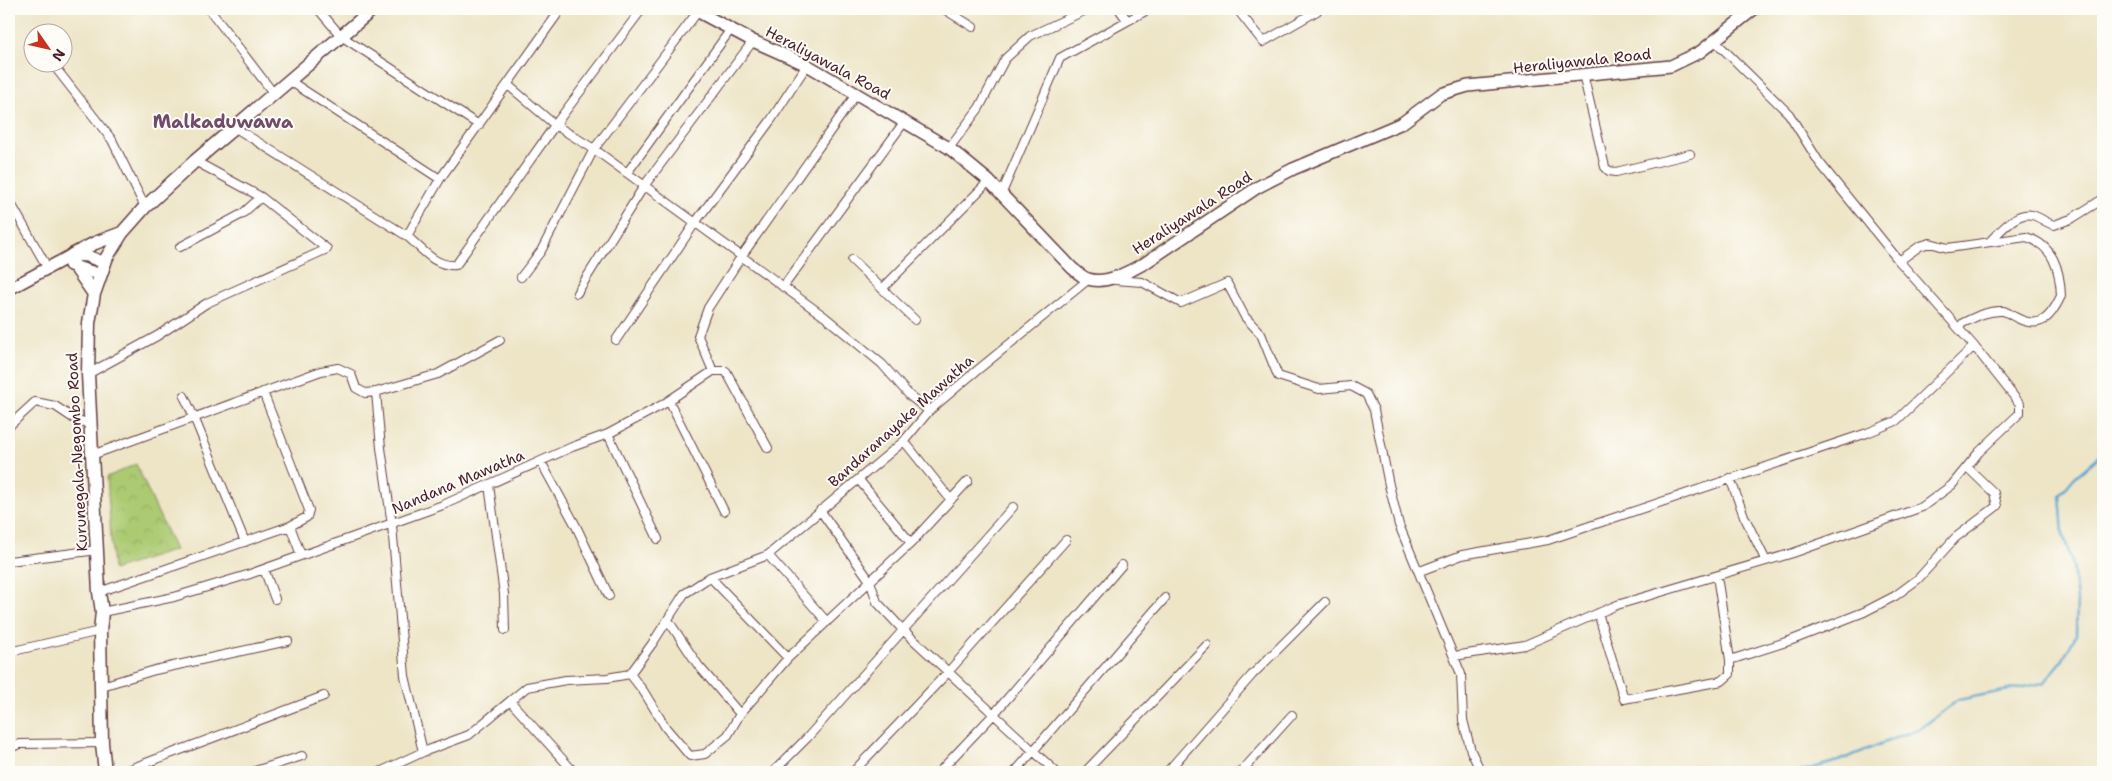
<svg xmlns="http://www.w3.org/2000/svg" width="2112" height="781" font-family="'Shantell Sans',sans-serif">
  <defs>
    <pattern id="park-crowns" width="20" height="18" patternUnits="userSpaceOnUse" patternTransform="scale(1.25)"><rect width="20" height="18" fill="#abca71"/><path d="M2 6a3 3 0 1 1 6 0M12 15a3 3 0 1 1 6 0" fill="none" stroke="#95ad62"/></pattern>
  </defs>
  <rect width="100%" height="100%" fill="#fdfcf7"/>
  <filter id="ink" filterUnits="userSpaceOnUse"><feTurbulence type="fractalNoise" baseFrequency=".02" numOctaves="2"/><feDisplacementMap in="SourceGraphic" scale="10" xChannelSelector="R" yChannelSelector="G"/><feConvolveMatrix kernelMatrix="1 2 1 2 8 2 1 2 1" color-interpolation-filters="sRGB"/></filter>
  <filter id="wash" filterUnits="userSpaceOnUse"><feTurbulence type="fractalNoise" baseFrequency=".0096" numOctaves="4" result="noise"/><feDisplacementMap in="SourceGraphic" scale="20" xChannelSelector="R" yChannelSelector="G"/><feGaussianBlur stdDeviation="1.12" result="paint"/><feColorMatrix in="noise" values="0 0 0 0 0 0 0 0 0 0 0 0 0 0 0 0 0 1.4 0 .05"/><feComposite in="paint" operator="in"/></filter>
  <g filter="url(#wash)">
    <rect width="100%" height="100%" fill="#eee5c7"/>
    <path fill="url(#park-crowns)" stroke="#7a744e" d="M136,464l39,86 -62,20 -6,-93z"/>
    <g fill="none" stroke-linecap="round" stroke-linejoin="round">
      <path stroke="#53a5ce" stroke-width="2.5" d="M1799,772l39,-11 83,-33 37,-28 86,-17 18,-22 14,-26 1,-35 -4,-34 -10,-32 -3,-39 14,-17 29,-25"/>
    </g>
  </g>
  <g filter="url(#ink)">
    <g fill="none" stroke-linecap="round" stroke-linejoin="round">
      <g stroke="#633d42" stroke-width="10">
        <path id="street" d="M209,9l65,85
          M318,9l23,27 138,89
          M944,9l29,18
          M1119,9l8,11
          M1237,9l26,33 54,-31 1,-2
          M51,62l61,78 33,67
          M1583,74l22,93 4,4 7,1 74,-18
          M290,81l150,98
          M508,85l47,40 39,24 231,168 57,47 28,32 19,15
          M234,127l173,109 33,-57 121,-170
          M949,148l30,-40 26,-49 25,-23 58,-27
          M627,173l104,-144
          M1001,195l59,-137 89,-49
          M9,200l38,67
          M407,236c15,13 28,31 49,29l99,-140 87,-116
          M1989,242c11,-10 27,-31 43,-27 8,2 14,8 22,10l17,-6 32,-20
          M180,247l62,-33 19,-17
          M852,260l63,60
          M1899,261l21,-15 10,-3 18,5 78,-11c27,8 34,32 35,59 -10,21 -20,34 -44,22 -5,-2 -9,-6 -14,-7 -15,-1 -28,6 -40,12
          M521,277l20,-26 53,-102 105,-139
          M1115,280l27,2 39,21 46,-20 18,34 16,17 17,42 41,13 32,-3 15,8 8,16 15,75 10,40 62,149 2,46 8,31 10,21
          M783,287l122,-166
          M882,289l107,-108
          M577,293l67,-107 109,-145
          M616,340l79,-117 76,-103 36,-55
          M713,371l-15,-35 10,-28 33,-51 116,-164
          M88,374l69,-38 50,-33 120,-54 -66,-52 -66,-36
          M376,392l62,-18 62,-34
          M184,396l10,21 51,125
          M669,401l55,110
          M9,426l26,-24 20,4 18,12 16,6
          M608,434l50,105
          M904,441l47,59
          M92,455l229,-84 17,-3 13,6 5,14 9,5 11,-1 5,56 11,77 13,151 18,76
          M541,462l35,64 33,70
          M1730,478l14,38 22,45
          M859,480l52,63
          M489,485l15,109 1,36
          M820,510l50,71 7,21 26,28 153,142
          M290,526l11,29
          M768,555l59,67
          M9,561l89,-11
          M264,569l11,30
          M1420,571l42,-16 86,-15 319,-107 29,-12 78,-75 -75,-85 -42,-52 -38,-47 -30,-48 -74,-73
          M1717,576l13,84
          M710,577l78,81
          M99,592l191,-66 17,-9 2,-7 -46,-118
          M102,612l72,-15 73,-22 196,-70 129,-58 36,-13 54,-29 51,-34h13l42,77
          M1598,613l26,86 98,-18 8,-7v-14l62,-20 72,-28 31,-16 23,-17 37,-41 42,-32 -3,-13 -27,-26
          M668,620l30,45 42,49
          M9,652l91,-21
          M1454,656l71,-11 92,-40 176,-52 129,-46 30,-22 27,-33 41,-39v-9l-46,-58
          M630,674l14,18 22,36 24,28 15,-2 23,-19 12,-21 48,-56 123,-115 57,-62
          M102,686l53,-16 133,-29
          M510,701l64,71
          M9,748l11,-4 82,-1
          M122,772l202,-76
          M252,772l50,-16
          M380,772l43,-20 46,-17 58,-48 39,-7 41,-2 23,-4 22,-30 32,-50 26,-17 58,-22 136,-114 25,-30 40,-34 120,-98
          M773,772l34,-34 206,-231
          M853,772l96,-101 117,-131
          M939,772l55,-58 128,-149
          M1015,772l150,-174
          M1085,772l122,-127
          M1167,772l85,-97 73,-73
          M1241,772l51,-57
          M1459,772l20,-4"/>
      </g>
      <g stroke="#633d42" stroke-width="14">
        <path id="secondary" d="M693,9l60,32 54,24 142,83 40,33 83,87c5,4 11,10 16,11 19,6 42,-8 57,-16l113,-76 35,-18 109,-46 39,-29 27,-8 203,-20 29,-14 54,-43
          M70,265l25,8 5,3
          M9,289l63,-34 15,1 18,7"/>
      </g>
      <g stroke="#633d42" stroke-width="15">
        <path id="primary" d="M72,255l23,-12 27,-10
          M74,265l20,29
          M105,772l-3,-29 -2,-112 2,-19 -3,-20 -11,-218 1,-51 5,-29 13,-37 15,-24 23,-26 50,-46 178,-152"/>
      </g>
      <use href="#street" stroke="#fff" stroke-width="8"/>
      <use href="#secondary" stroke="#fff" stroke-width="11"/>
      <use href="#primary" stroke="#fff" stroke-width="12"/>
    </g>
  </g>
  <g text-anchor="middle" stroke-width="4" stroke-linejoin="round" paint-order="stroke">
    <g font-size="15" fill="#4a1f2b" stroke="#fdfcf7">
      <text transform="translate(1582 61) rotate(-6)" y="5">Heraliyawala Road</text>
      <text transform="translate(828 63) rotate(28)" y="5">Heraliyawala Road</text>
      <text transform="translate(1192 213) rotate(-33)" y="5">Heraliyawala Road</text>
      <text transform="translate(901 421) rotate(-42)" y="5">Bandaranayake Mawatha</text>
      <text transform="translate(77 452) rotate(-93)" y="5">Kurunegala-Negombo Road</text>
      <text transform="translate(458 482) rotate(-23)" y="5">Nandana Mawatha</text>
    </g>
    <g font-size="18" font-weight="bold" fill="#714c6a" stroke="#fdfcf7">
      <text x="223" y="128">Malkaduwawa</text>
    </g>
  </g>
  <rect width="2112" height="781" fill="none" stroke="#fdfcf7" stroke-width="30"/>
  <g transform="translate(48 48) rotate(124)"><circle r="24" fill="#fdfcf7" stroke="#b5a4a5"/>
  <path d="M0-4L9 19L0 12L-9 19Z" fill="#c8321e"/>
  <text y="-8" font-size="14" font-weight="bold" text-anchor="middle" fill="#4a1f2b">N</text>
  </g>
</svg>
